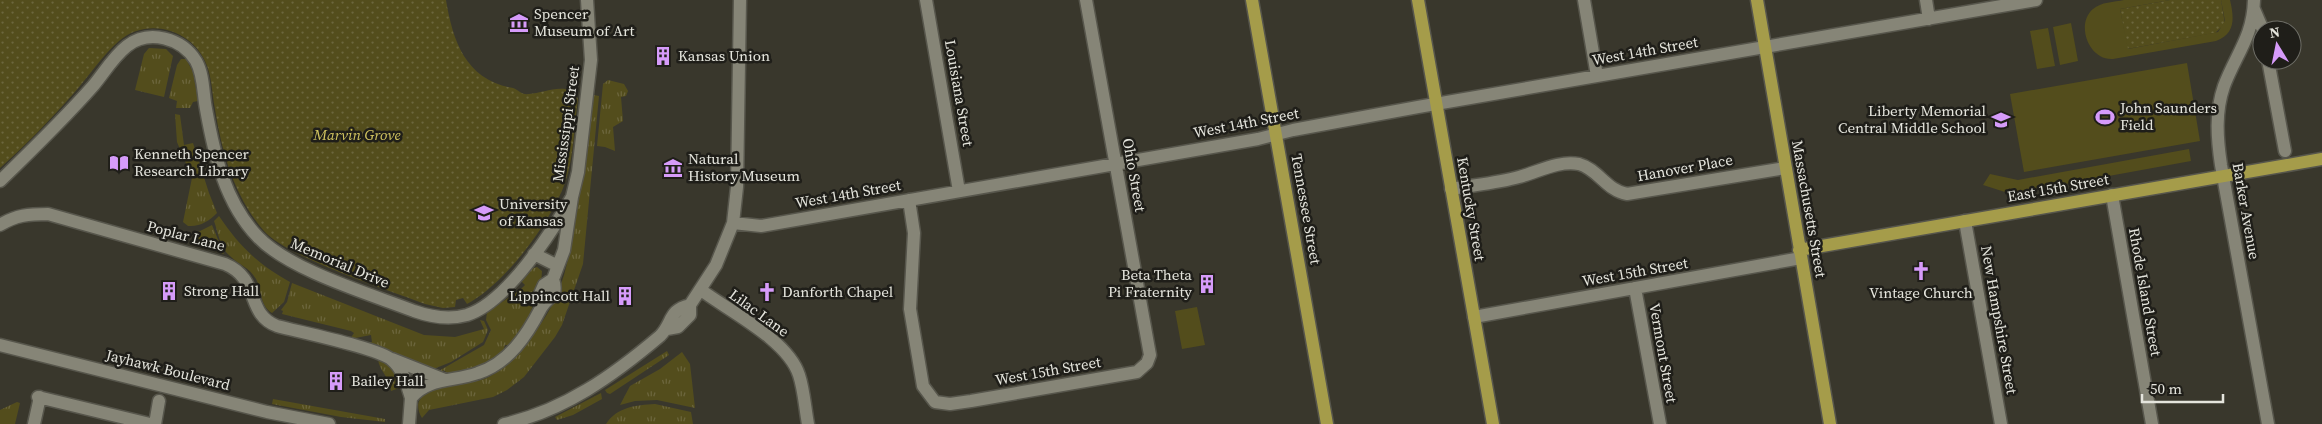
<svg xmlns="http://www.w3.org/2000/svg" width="2322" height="424" font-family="'Source Serif 4',serif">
  <defs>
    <pattern id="grass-tufts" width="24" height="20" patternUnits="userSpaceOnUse" patternTransform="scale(1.25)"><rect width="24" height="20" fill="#534d1c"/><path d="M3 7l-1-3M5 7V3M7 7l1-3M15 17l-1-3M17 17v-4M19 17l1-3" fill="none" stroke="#6c663d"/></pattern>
    <pattern id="park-dots" width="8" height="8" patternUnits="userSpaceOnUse" patternTransform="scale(1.25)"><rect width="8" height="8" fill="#534d1c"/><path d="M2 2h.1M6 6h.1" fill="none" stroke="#6c663d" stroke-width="1.8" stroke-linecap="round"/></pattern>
  </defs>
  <rect width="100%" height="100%" fill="#39372c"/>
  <path fill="url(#grass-tufts)" d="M149,48l17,1 7,7 -9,41 -29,-7 9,-36z
    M181,59h5l7,13 5,29 -5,1 -3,6h-14l1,-7 -8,-3 8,-33z
    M608,80l16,4 4,7 -2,5 -5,1 2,24 -10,6 2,24 -10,-4 -8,-1 6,-62z
    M594,95l5,1 -16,168 -21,61 -7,12 -31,40 -17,13 -14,7 -64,13 -7,8c-20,-34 45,-32 62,-39 15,-6 28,-18 38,-31 14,-16 27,-34 35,-54 11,-24 14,-52 19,-78 6,-40 12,-80 18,-121z
    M175,114l5,1 4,30 9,-2 16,50 8,20c-8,8 -17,14 -29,13l-5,-4 11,-54 -7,-2 -10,-24z
    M219,216c21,31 39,48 71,66l-6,20 -12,11c-12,-7 -10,-22 -16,-34 -7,-12 -17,-14 -26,-23 -10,-8 -12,-24 -16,-35z
    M212,225l12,29 -15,-5 -14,-10 3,-7z
    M537,267l5,4 -1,13 -15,40 -17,21h-4c-4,20 -38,25 -57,28l-5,-3v2h-6l47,-27 7,-15 -5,-10 1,-8c11,-8 31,-19 38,-27l-4,-4 10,-12z
    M292,283l132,52 31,2 29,-8 -4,-9 4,1 4,9 -5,12 -32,20 -20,8 -65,-27 6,-1 -1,-7 -21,4 4,-6 -3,-2 -69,-17 1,-3 -2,-1 6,-8z
    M667,351l2,4 -59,39 -3,-1 -2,-3z
    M682,352l8,12 5,44 -38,-8 -22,1 -15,4 10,-19 30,-17z
    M378,359l16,10 8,18 -11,4c-1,-14 -12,-20 -13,-32z
    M601,393l1,6 -29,16 -16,5 -2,-3z
    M273,399l112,20v3l-44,-5 -69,-13z
    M17,402l3,1 -5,21h-15v-14z
    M655,404l36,8 2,12h-87c11,-17 30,-19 49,-20z"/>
  <path fill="url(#park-dots)" d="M0,0h446c7,42 20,80 67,88 6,2 8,7 16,6 16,-1 40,-14 49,5 -4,28 -4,58 -13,84 -14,39 -61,102 -98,121l-4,-6 -7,2 -1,7 -12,1 -18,-4c-37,-14 -138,-47 -161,-73 -30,-35 -42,-78 -49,-122 -3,-15 -3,-34 -10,-48 -15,-32 -58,-44 -86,-20 -17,15 -30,35 -45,52 -23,26 -48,52 -74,75z
    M2170,0h51l4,24 -10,9 -88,16 -7,-40z"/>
  <path fill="#534d1c" d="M2124,0h46l-50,9 8,40 90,-17 7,-11 -4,-21h9c4,17 6,34 -14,41l-103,18c-24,2 -38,-35 -20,-50 8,-7 21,-7 31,-9z
    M2071,23l7,38 -18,4 -7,-38z
    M2048,28l7,38 -18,3 -7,-38z
    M2187,63l13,78 -176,31 -14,-78z
    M2189,149l2,12 -164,30 -22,1 -22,-7 7,-11 28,6z
    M1197,307l8,38 -23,4 -7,-38z"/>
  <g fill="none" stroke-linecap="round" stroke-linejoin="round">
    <g stroke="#57564c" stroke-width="15">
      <path id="minor" d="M926,0l33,191
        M1584,0l13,76
        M1926,0l3,19
        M2254,0c-1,37 -18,54 -30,86 -9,26 -7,52 -3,79l47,259
        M2254,9l9,21
        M2268,60l17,91
        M0,181c32,-31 64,-62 93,-95 11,-13 20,-29 34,-40 22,-17 55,-8 69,15 8,14 7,33 10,48 8,45 19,94 52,128 31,33 112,57 156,74 17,6 35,9 53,4 39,-12 85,-83 105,-118
        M1451,189c23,-4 47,-6 68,-12 19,-5 40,-17 60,-13 19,5 28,27 48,30l158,-26
        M2112,195l40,229
        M909,200l5,33 -4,76 13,77 12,16 15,2 21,-3 166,-29 10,-9 3,-8 -64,-355
        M1965,221l36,203
        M733,223l28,3 497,-87 35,-9 125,-23 618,-107
        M0,225c16,-10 29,-11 48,-11l177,50c36,15 20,50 52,62 22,6 102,22 115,34 11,9 15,25 19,38
        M534,254l24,12
        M1635,288l25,136
        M701,290c28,21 87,50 98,85 5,15 6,33 9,49
        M543,304l-3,-10 4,-9 9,-6 11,-29 8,-53 6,-25 13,-112 -4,-60
        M1474,317l327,-59
        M667,329l11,-2 12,-12v-10l26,-40 17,-42 4,-36 3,-187
        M0,345l267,67 62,12
        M392,359l53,21
        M38,397l112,27
        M34,424l6,-27
        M155,424l4,-23
        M409,424l2,-26c17,-21 43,-16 67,-25 31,-10 49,-38 63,-65 7,-13 18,-10 12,-29
        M504,424c60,-13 110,-49 156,-88 13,-13 8,-26 30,-31"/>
    </g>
    <g stroke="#57564c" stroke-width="15">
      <path id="major" d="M1252,0l75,424
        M1418,0l75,424
        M1757,0l73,424
        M1799,250l523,-91"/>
    </g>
    <use href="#minor" stroke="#868577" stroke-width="12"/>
    <use href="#major" stroke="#a59c4a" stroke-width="12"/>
  </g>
  <defs>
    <g id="museum-bare" transform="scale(1.5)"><path d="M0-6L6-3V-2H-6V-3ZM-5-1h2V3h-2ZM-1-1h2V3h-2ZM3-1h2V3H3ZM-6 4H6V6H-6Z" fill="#d69bfa" stroke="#1f1e19" stroke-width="2.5" paint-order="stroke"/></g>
    <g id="building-bare" transform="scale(1.5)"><path d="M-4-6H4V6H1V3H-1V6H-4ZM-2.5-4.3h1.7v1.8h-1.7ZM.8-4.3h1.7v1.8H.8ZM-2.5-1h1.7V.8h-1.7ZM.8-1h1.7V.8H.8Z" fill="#d69bfa" stroke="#1f1e19" stroke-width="2.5" paint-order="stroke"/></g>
    <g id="stadium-bare" transform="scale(1.5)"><path d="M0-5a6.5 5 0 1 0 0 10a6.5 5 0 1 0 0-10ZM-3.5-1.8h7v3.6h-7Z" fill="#d69bfa" stroke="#1f1e19" stroke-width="2.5" paint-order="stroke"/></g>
    <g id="school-bare" transform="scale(1.5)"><path d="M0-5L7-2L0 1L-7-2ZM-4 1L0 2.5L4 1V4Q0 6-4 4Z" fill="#d69bfa" stroke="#1f1e19" stroke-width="2.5" paint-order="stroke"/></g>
    <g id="library-bare" transform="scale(1.5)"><path d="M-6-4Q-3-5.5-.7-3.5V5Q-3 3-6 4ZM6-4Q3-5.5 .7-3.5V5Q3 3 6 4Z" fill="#d69bfa" stroke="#1f1e19" stroke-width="2.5" paint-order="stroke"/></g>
    <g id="university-bare" transform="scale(1.5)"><path d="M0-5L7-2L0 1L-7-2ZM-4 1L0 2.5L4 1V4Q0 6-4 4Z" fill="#d69bfa" stroke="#1f1e19" stroke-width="2.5" paint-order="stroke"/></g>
    <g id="church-bare" transform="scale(1.5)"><path d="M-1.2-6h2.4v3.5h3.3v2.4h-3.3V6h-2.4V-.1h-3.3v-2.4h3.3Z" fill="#d69bfa" stroke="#1f1e19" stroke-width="2.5" paint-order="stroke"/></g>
  </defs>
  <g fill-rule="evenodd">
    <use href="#museum-bare" x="519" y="23"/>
    <use href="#building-bare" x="663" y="56"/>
    <use href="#stadium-bare" x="2105" y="117"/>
    <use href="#school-bare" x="2001" y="120"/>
    <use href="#library-bare" x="119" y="163"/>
    <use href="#museum-bare" x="673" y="168"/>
    <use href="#university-bare" x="484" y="213"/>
    <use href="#church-bare" x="1921" y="271"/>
    <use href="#building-bare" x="1207" y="284"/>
    <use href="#building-bare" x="169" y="291"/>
    <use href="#church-bare" x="767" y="292"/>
    <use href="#building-bare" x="625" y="296"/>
    <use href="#building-bare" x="336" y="381"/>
  </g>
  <g text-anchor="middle" stroke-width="5" stroke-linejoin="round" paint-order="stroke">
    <g font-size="15" fill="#e5e5dd" stroke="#1f1e19" text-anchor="start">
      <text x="534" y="19">Spencer<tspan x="534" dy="17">Museum of Art</tspan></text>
      <text x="678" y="61">Kansas Union</text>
      <text x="2120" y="113">John Saunders<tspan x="2120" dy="17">Field</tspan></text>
      <text x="1986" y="116" text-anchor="end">Liberty Memorial<tspan x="1986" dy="17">Central Middle School</tspan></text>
      <text x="134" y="159">Kenneth Spencer<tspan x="134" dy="17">Research Library</tspan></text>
      <text x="688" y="164">Natural<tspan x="688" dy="17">History Museum</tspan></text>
      <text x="499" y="209">University<tspan x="499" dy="17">of Kansas</tspan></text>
      <text x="1192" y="280" text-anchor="end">Beta Theta<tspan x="1192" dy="17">Pi Fraternity</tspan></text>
      <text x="184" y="296">Strong Hall</text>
      <text x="782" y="297">Danforth Chapel</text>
      <text x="1921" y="298" text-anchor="middle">Vintage Church</text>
      <text x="610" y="301" text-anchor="end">Lippincott Hall</text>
      <text x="351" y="386">Bailey Hall</text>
    </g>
    <g font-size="15" fill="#e5e5dd" stroke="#1f1e19">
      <text transform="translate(1645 51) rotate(-10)" y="5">West 14th Street</text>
      <text transform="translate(959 93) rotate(80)" y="5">Louisiana Street</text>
      <text transform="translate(1246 123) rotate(-11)" y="5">West 14th Street</text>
      <text transform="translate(566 124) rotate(-82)" y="5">Mississippi Street</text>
      <text transform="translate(1685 168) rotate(-10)" y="5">Hanover Place</text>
      <text transform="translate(1134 175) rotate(80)" y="5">Ohio Street</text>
      <text transform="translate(2058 188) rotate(-10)" y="5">East 15th Street</text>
      <text transform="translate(848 194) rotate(-10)" y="5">West 14th Street</text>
      <text transform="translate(1306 209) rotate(80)" y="5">Tennessee Street</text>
      <text transform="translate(1471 209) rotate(80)" y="5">Kentucky Street</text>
      <text transform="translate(1809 209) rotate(80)" y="5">Massachusetts Street</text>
      <text transform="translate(2246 211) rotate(80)" y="5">Barker Avenue</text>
      <text transform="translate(186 236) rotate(15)" y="5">Poplar Lane</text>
      <text transform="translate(340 263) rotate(23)" y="5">Memorial Drive</text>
      <text transform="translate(1635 272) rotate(-10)" y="5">West 15th Street</text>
      <text transform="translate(2145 292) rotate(80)" y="5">Rhode Island Street</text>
      <text transform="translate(759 313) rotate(36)" y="5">Lilac Lane</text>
      <text transform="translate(1999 320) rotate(80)" y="5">New Hampshire Street</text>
      <text transform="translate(1663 353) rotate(80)" y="5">Vermont Street</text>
      <text transform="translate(168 370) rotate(14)" y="5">Jayhawk Boulevard</text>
      <text transform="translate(1048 371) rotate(-10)" y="5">West 15th Street</text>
    </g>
    <g font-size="15" font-style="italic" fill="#d2c560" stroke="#1f1e19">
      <text x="357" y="140">Marvin Grove</text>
    </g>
  </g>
  <g transform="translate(2277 45) rotate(350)"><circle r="24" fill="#1f1e19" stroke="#6e6e67"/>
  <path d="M0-4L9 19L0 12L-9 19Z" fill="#d69bfa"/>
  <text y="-8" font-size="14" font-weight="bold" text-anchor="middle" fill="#e5e5dd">N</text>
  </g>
  <path d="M2142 394v8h81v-8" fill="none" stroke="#e5e5dd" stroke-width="2.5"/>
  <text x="2150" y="394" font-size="15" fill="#e5e5dd" stroke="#1f1e19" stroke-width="4" paint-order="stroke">50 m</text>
</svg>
